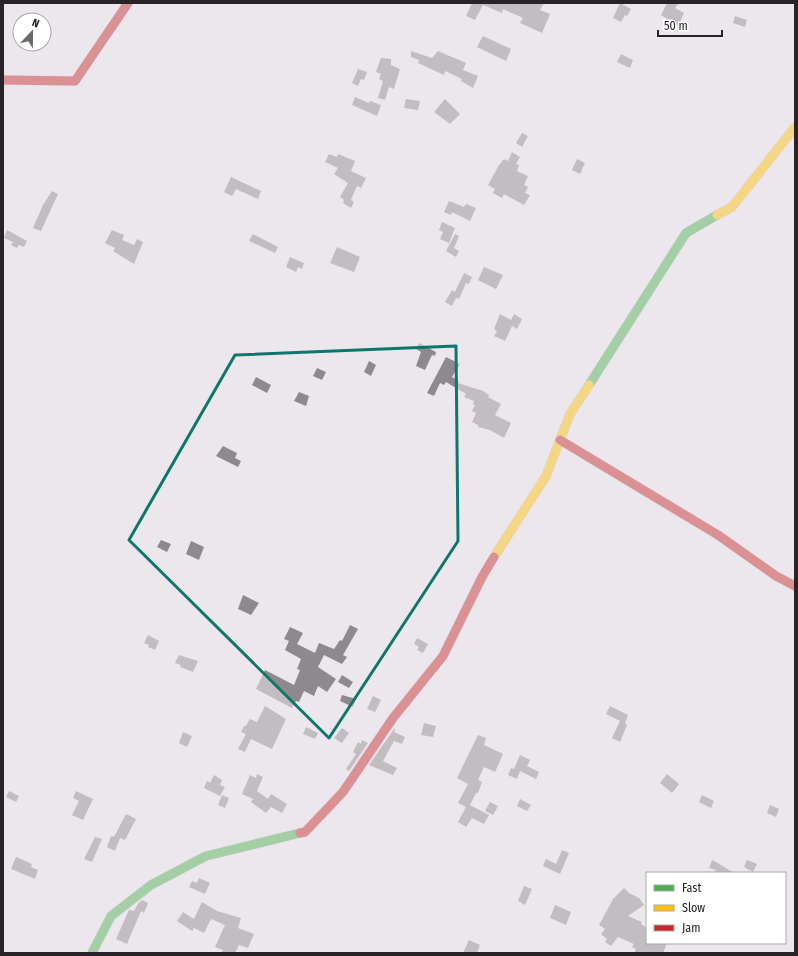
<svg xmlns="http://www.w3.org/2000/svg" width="798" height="956" font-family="'Fira Sans Condensed',sans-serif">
  <rect width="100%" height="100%" fill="#ece7ec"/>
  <path fill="#8d898d" d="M472,3h72l-4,7 10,4 -8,19 -22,-10 3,-5 -20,-9 -1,4 -19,-8 -8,15 -9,-4z
    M620,3l11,6 -4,7 -2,-1 -4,7 -8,-4z
    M667,3h12l-4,5 9,5 -6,13 -17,-11z
    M735,16l12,4 -2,7 -12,-4z
    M483,36l28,13 -5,12 -29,-14z
    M411,51l21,7 6,-7 28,12 -3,7 15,6 -5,12 -12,-7 1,-2 -17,-8 -1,4 -26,-12 1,-3 -8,-3z
    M621,54l12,6 -3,8 -13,-6z
    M381,58l10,1v6l9,4 -6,20 -5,-2 -4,13 -7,-2 5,-17 -4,-2 2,-5 -5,-2z
    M358,69l9,3 -3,8 -3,-1 -3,7 -6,-3z
    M355,97l14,6 1,-2 11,4 -4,11 -25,-11z
    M406,99l14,2 -2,9 -14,-2z
    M445,99l15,15 -10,10 -16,-12z
    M522,133l6,3 -6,11 -6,-4z
    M512,152l8,5 -4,7 3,1 -2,6 11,5 -4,9 4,2 -3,6 5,2 -6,10 -20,-11 -2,4 -9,-5 2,-4 -7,-4 11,-20 5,-6 4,2z
    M329,154l8,3 1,-3 17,7 -4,10 15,7 -5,10 -4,-2 -6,14 3,2 -3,6 -8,-5 1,-3 -4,-3 8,-14 -14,-9 4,-6 -13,-6z
    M577,159l8,4 -5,11 -8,-4z
    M231,177l30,14 -3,8 -22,-10 -4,7 -8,-4z
    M52,191l6,3 -17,37 -8,-3 10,-23z
    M449,201l15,6 2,-3 10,4 -6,13 -18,-9 -1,3 -7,-3z
    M442,222l13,6 -6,15 -9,-4 3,-7 -4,-2z
    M7,230l20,11 -3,6 -5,-2 -2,3 -6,-3 2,-3 -9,-4z
    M112,230l12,5 -2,5 12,5 3,-6 6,3 -9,22 -21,-13 2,-3 -10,-5z
    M253,234l25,13 -3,6 -26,-12z
    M455,234l4,2 -5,12 5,3 -3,6 -10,-6z
    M337,247l23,10 -6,15 -24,-9z
    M290,257l14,6 -2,6 -4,-2 -2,5 -10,-5z
    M484,267l19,8 -7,14 -18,-9z
    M464,273l8,4 -3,7 -3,-1 -7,16 -3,-1 -4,8 -7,-4 7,-12 3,2z
    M500,314l11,6 3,-6 8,5 -5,10 -5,-3 -7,15 -11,-5 3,-5 -3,-2z
    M419,343l17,9 -1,4 -3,-1 -7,15 -9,-4 5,-14 -5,-3z
    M446,357l14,7 -8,13 7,4 -1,2 25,8 6,4 -1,2 13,7 -6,11 16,8 -7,15 -14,-8 -12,-3v-2l-6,-3 4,-9 -4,-2 3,-6 -2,-1 1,-3 -10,-4 2,-3 -20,-12 -2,3 -4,-2 -6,13 -7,-3z
    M369,361l7,4 -5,11 -7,-4z
    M317,368l9,4 -4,8 -9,-4z
    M256,377l15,8 -4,8 -15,-8z
    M299,392l10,4 -3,10 -12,-5z
    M223,446l14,7 -2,5 6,3 -3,6 -22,-11z
    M161,540l10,4 -4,8 -10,-5z
    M191,541l13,6 -5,13 -13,-6z
    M243,595l16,8 -8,12 -13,-6z
    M350,625l8,4 -15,26 4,2 -5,7 -18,-9 -6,12 18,12 -9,13 -9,-6 -4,10 -10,-5 -5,11 -3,-1 -4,7 -36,-19 9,-19 29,15 6,-15 -3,-1 4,-10 -16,-9 4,-9 -5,-2 6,-12 13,6 -6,11 18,9 4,-10 15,6 6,-9 2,1z
    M148,635l11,6 -4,9 -7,-3 1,-2 -5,-2z
    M417,638l11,6 -5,9 -6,-3 2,-3 -5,-3z
    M179,655l19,6 -5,11 -13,-5 1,-2 -6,-2z
    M342,675l11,7 -4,6 -11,-6z
    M342,695l14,4 -3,8 -13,-6z
    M373,696l8,4 -6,12 -8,-3z
    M265,706l21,13 -14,30 -21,-10 -6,13 -7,-3 8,-15 -5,-2 3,-6h2l4,-7 7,3z
    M610,706l18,9 -3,8 2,2 -7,17 -8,-4 8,-17 -14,-7z
    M424,723l12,3 -3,11 -12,-2z
    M306,727l12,6 -3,6 -12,-5z
    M342,728l7,5 -7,10 -8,-5z
    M394,729h1l-1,3 11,5 -3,7 -8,-3 -11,20 14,7 -4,7 -24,-10z
    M183,732l9,4 -5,11 -8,-4z
    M478,735l8,3 -2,7 19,9 -8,18 -11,-5 -6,13 4,2 -4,11h-2l-6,12 19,10 -5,9 -12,-6 -6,9 -8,-5 8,-15 -8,-4 10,-19 -11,-6z
    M362,740l6,3 -19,28 -3,-2 10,-15 -3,-2 5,-10 3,2z
    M520,755l10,5 -3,6 12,6 -3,7 -16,-8 -3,8 -9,-4 3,-7 3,1z
    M257,774l6,3 -6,14 11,8 3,-5 16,10 -5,9 -11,-6 -5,6 -15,-11 2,-3 -11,-5 8,-19 6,3z
    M667,774l12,10 -7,9 -12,-10z
    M214,775l8,5 -2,5 5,2 -5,9 -16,-8 3,-7 3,2z
    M9,791l10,5 -3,6 -10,-5z
    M76,791l17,8 -10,21 -11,-5 7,-14 -6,-3z
    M222,795l7,3 -4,10 -7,-3z
    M702,795l12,6 -3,7 -12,-6z
    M520,799l11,6 -4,6 -10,-5z
    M490,802l8,4 -5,9 -8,-4z
    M770,805l9,4 -3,8 -9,-4z
    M126,814l10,5 -11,21 -5,-2 -5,13 -8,-4 4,-11 3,1z
    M95,837l7,2 -10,23 -8,-3z
    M562,850l7,3 -9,21 -17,-8 3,-7 10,5z
    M16,857l16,7 -1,3 7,3 -3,9 -24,-10z
    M712,860l4,2 18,11h-20l2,-3 -7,-2z
    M747,860l10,4 -4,8 -9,-5z
    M199,878l11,5 -5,11 -16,-7 3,-6 5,2z
    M524,886l8,3 -7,16 -7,-4z
    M624,888l5,5 10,5 5,7 -16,11 14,6 -1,2 6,4v15h20l-4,10h-29l2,-4 -4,-2 2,-3 -16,-7 -7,9 -6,-4 2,-3 -6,-5 4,-5 -6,-4 14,-26z
    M142,900l6,3 -4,10 -3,-2 -14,33 -11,-5 13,-29 5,1 4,-7z
    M202,902l15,9 24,7 -3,10 16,6 -6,14 -9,-3 -4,8h-14l2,-3 -8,-3 10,-22 -14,-6 -7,14 -10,-5 -2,3 -15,-10 6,-9 11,7z
    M555,905l16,7 -5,13 -16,-7z
    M469,940l11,5 -3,8h-14z"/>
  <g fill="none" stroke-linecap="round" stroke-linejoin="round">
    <g stroke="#c8c5c8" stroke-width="10">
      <path id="fast" d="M589,385l97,-152 31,-18
        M92,953l19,-37 40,-31 55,-29 94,-23"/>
    </g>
    <g stroke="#c8c5c8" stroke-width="10">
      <path id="slow" d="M717,215l15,-8 63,-80
        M494,557l52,-81 24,-62 19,-29"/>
    </g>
    <g stroke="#c8c5c8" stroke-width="10">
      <path id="jam" d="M3,80l72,1 53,-78
        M560,440l158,95 58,41 19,10
        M300,833l5,-1 38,-40 50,-74 50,-62 39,-79 12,-20"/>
    </g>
    <use href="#fast" stroke="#4caf50" stroke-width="9"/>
    <use href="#slow" stroke="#ffc107" stroke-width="9"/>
    <use href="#jam" stroke="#c62828" stroke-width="9"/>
  </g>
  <path d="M0 0H798V956H0ZM456,346l2,195 -129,197 -200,-198 106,-185z" fill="#ece7ec" fill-opacity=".55" fill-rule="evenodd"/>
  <path fill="none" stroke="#0f766e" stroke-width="3" stroke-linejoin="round" d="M456,346l2,195 -129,197 -200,-198 106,-185z"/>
  <rect width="798" height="956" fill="none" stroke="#272327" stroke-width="8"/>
  <rect x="646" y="872" width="140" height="72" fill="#ffffff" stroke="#a9a7a9"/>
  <rect x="654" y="885" width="20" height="6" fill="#4caf50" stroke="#a9a7a9"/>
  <text x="682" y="892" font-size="12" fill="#272327">Fast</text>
  <rect x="654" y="905" width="20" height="6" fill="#ffc107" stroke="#a9a7a9"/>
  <text x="682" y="912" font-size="12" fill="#272327">Slow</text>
  <rect x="654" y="925" width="20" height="6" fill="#c62828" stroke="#a9a7a9"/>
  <text x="682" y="932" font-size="12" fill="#272327">Jam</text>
  <g transform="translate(32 32) rotate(22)"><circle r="19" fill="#ffffff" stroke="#a9a7a9"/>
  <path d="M0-3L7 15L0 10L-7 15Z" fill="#6c686c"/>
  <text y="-6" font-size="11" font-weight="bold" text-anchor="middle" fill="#272327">N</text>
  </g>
  <path d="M658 30v6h64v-6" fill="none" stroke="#272327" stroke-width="2"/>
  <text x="664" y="30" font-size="12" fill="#272327" stroke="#ffffff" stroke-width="3" paint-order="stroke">50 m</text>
</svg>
